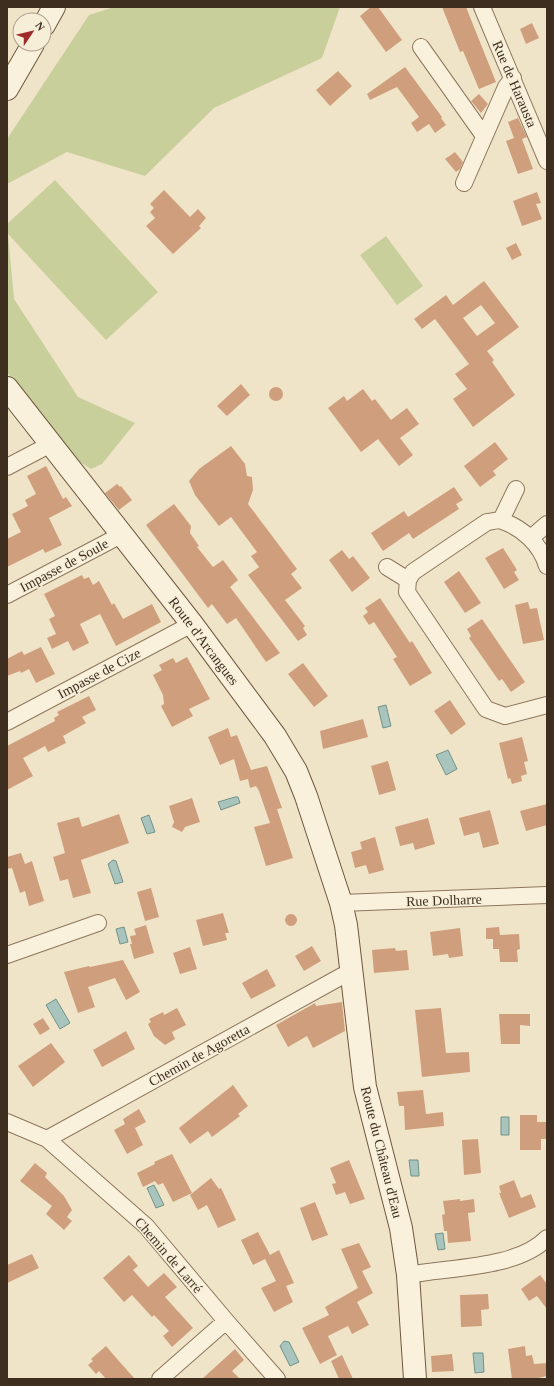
<svg xmlns="http://www.w3.org/2000/svg" width="554" height="1386" font-family="'Times New Roman',serif">
  <rect width="100%" height="100%" fill="#f0e4c8"/>
  <path fill="#c9cf9b" d="M114,7h226l-18,51 -108,50 -69,68 -78,-24 -60,32v-45l82,-124z
    M55,180l103,112 -52,48 -98,-106 6,65 64,98 57,26 -33,41 -11,5 -14,-9 -70,-88v-148z
    M386,236l37,50 -26,19 -37,-50z"/>
  <path fill="#a9c4bc" stroke="#6f938a" d="M386,705l5,21 -8,2 -5,-21z
    M448,750l9,19 -11,6 -10,-20z
    M235,797h3l2,6 -19,7 -3,-8z
    M149,815l6,17 -8,2 -6,-16z
    M113,860l3,1 7,21 -8,2 -7,-20z
    M124,927l4,15 -8,2 -4,-15z
    M56,999l14,24 -10,6 -14,-24z
    M501,1117h8v18h-8z
    M409,1160h9l1,16h-8z
    M154,1185l10,20 -8,3 -9,-20z
    M443,1233l2,16 -7,1 -3,-16z
    M284,1341l5,1 10,20 -9,4 -10,-20z
    M473,1353h10l1,19 -9,1z"/>
  <path fill="#cf9f7d" fill-rule="evenodd" d="M371,7h7l24,33 -16,12 -26,-36z
    M442,7h24l30,75 -17,7 -16,-38 -3,1z
    M532,23l7,15 -13,6 -6,-15z
    M405,67l37,50 -1,1 5,7 -11,8 -6,-9 -12,8 -6,-9 8,-6 -22,-30 -27,13 -3,-6z
    M338,71l14,15 -22,20 -14,-16z
    M479,94l9,10 -7,9 -10,-12z
    M518,118l9,19 -5,2 11,30 -15,5 -12,-33 8,-3 -6,-16z
    M455,152l8,10 -3,7 -4,3 -11,-13z
    M164,190l26,27 8,-8 8,9 -7,8 2,2 -28,26 -27,-28 9,-8 -5,-6 4,-4 -4,-4z
    M537,192l4,11 -5,1 6,15 -20,7 -9,-25z
    M516,243l6,12 -10,5 -6,-12z
    M484,281l35,46 -32,24 7,9 -2,2 23,33 -42,32 -20,-28 14,-10 -12,-15 14,-10 -34,-45 -13,10 -8,-10 32,-24 7,10zM481,305l14,18 -18,13 -14,-18z
    M241,384l9,11 -23,21 -10,-10z
    M269 394a7 7 0 1 1 14 0a7 7 0 1 1-14 0Z
    M363,389l9,12 3,-2 16,21 16,-12 12,16 -19,14 13,17 -14,11 -21,-27 -17,13 -33,-44 16,-12 3,5z
    M495,442l13,17 -15,12 3,4 -16,12 -16,-21z
    M231,446l14,18 2,12 5,1 1,13 -5,14 49,65 -6,5 11,14 -17,12 20,26 -2,2 4,7 -9,6 -50,-66 11,-8 -8,-11 6,-4 -26,-35 -12,9 -24,-31 -6,-14 10,-12z
    M46,466l17,33 3,-2 6,9 -23,12 13,27 -17,8 -2,-4 -36,18v-28l14,-7 -9,-18 16,-8 -3,-6 11,-6 -9,-18z
    M117,484l3,3 1,-1 11,14 -13,10 -14,-17z
    M454,487l9,13 -7,4 3,5 -46,30 -4,-6 -26,18 -12,-18 33,-22 4,6z
    M174,504l17,22 -1,7 9,13 -2,1 16,20 10,-7 15,20 -8,7 50,66 -14,9 -30,-44 -9,6 -15,-20 -4,4 -62,-83z
    M503,548l14,22 -3,2 5,8 -15,9 -19,-31z
    M342,550l7,9 4,-3 17,22 -18,14 -23,-32z
    M459,571l22,32 -16,10 -21,-31z
    M82,575l2,4 5,-2 4,8 6,-4 13,24 2,-2 9,16 29,-15 9,18 -45,24 -16,-32 -20,10 9,19 -16,8 -5,-10 -16,8 -5,-11 9,-4 -7,-15 6,-3 -11,-22z
    M380,598l30,45 2,-2 20,32 -22,13 -17,-27 4,-2 -23,-35 -5,3 -6,-9 5,-4 -3,-4z
    M528,602l2,7 7,-1 7,32 -21,4 -8,-39z
    M482,619l43,63 -14,10 -9,-13 -3,2 -30,-43 2,-2 -4,-7z
    M41,647l14,27 -19,9 -7,-14 -8,4 -1,-2 -13,5v-17l15,-8 2,4z
    M187,657l23,42 -21,10 4,7 -21,11 -11,-21 3,-2 -1,-9 -10,-20 9,-5 -3,-5 14,-7 3,5z
    M303,663l25,33 -14,11 -26,-33z
    M89,696l7,14 -14,7 4,6 -23,13 3,7 -18,9 -3,-6 -22,12 10,18 -26,14v-44l48,-25 -1,-3 5,-3 -2,-3z
    M450,700l16,24 -15,11 -17,-24z
    M363,719l5,18 -45,12 -3,-18z
    M228,728l3,9 6,-2 14,35 16,-4 15,42 -5,1 16,49 -27,8 -12,-39 16,-4 -11,-32 -3,-5 -6,2 -2,-9 -8,2 -6,-22 -14,6 -12,-28z
    M522,737l6,24 -4,1 3,12 -6,2 1,5 -10,3 -2,-6 -2,1 -9,-36z
    M388,761l8,29 -17,5 -8,-29z
    M192,798l8,24 -15,5 -3,5 -10,-5 2,-5 -5,-16z
    M547,804v21l-21,6 -6,-20z
    M490,810l9,34 -16,4 -4,-16 -15,4 -5,-18z
    M119,814l10,29 -48,17 10,33 -18,5 -5,-19 -8,2 -7,-24 12,-4 -8,-30 22,-6 3,10z
    M428,818l7,26 -20,6 -2,-7 -13,3 -5,-19z
    M375,837l9,33 -15,4 -3,-9 -11,3 -4,-16 11,-3 -2,-7z
    M21,853l4,11 7,-3 12,40 -15,5 -4,-15 -5,2 -8,-25 -5,1v-12z
    M151,888l8,29 -14,4 -8,-29z
    M223,913l6,20h-4l2,7 -24,6 -7,-26z
    M285 920a6 6 0 1 1 12 0a6 6 0 1 1-12 0Z
    M146,925l8,28 -20,6 -4,-15h2l-2,-8 6,-1 -2,-6z
    M499,927l1,8 19,-1 1,15 -3,1 1,12h-18l-1,-13h-6v-10h-7v-11z
    M460,928l3,28 -14,2 -1,-4 -15,2 -3,-24z
    M312,946l9,15 -17,10 -9,-15z
    M190,947l7,22 -17,5 -7,-21z
    M395,948l1,3 11,-1 2,20 -35,3 -2,-23z
    M123,960l17,32 -14,8 -11,-22 -27,9 7,20 -17,6 -14,-41 25,-6 1,1z
    M267,969l9,17 -25,13 -9,-16z
    M342,1002l3,29 -32,17 -6,-12 -19,11 -12,-22 39,-22 1,3z
    M177,1008l9,17 -14,7 3,7 -10,6 -11,-9 -6,-12 3,-2 -2,-3 14,-7 1,3z
    M441,1008l5,45 23,-1 1,20 -48,5 -7,-67z
    M499,1014h31v12l-10,-1v19h-19z
    M43,1018l7,11 -10,6 -7,-11z
    M126,1031l9,18 -33,18 -9,-17z
    M51,1043l14,19 -32,25 -15,-21z
    M233,1085l15,21 -10,8 2,2 -28,21 -4,-6 -18,13 -11,-16z
    M423,1090l3,24 17,-2 1,14 -39,4 -1,-24h-5l-2,-14z
    M139,1109l7,13 -11,6 8,17 -16,9 -13,-24 11,-6 -2,-5z
    M520,1115h17v7h10v17h-6v11h-21z
    M478,1139l3,34 -17,2 -2,-35z
    M172,1154l20,39 -19,9 -10,-19 -5,2 -3,-4 -12,6 -6,-14 18,-9 -1,-2z
    M349,1160l16,39 -15,5 -5,-12 -9,3 -4,-11 4,-1 -6,-15z
    M35,1163l12,10 -2,4 19,19 8,14 -5,7 5,4 -8,9 -18,-16 6,-8 -32,-25z
    M211,1178l8,11 2,-1 15,32 -18,8 -11,-23 -9,5 -8,-15z
    M514,1180l7,18 10,-4 5,13 -27,11 -10,-25h2l-2,-7z
    M460,1199v2l14,-2 1,13 -7,1 3,28 -23,2 -1,-12h-3l-2,-16 3,-1 -2,-13z
    M315,1202l13,33 -16,6 -12,-33z
    M258,1232l12,23 9,-5 15,33 -8,3 7,16 -19,10 -13,-24 15,-7 -11,-22 -12,6 -12,-25z
    M359,1243l12,24 -9,4 11,22 -16,9 12,23 -17,9 -4,-8 -20,10 9,19 -17,9 -18,-36 27,-13 -4,-8 33,-19 -17,-39z
    M32,1254l7,14 -32,15v-18z
    M129,1255l9,11 -5,4 15,17 16,-14 13,14 -12,10 28,31 -21,19 -9,-11 6,-5 -15,-16 -2,2 -20,-22 -8,7 -21,-24z
    M540,1275l7,9v25l-10,-13 -8,5 -8,-12z
    M488,1294l1,15 -8,1 1,16 -21,1 -1,-32z
    M106,1346l12,14 17,19h-29l-7,-8 -3,3 -8,-9 5,-4 -2,-2z
    M525,1346l1,10 6,-1 2,9 13,-1v13l-13,3h-22l-4,-30z
    M235,1349l9,11 -12,11 8,8h-38z
    M452,1354l2,17 -22,1 -1,-16z
    M342,1355l11,24h-14l-8,-18z"/>
  <g fill="none" stroke-linecap="round" stroke-linejoin="round">
    <g stroke="#8d765c" stroke-width="18">
      <path id="street" d="M482,7l65,154
        M421,47l63,89
        M464,183l42,-96 7,-9
        M7,467l44,-23
        M501,520l15,-31
        M531,538l16,-14
        M547,566c-6,-21 -24,-38 -45,-45 -4,-2 -11,1 -15,1l-74,50 -5,8 -1,12 79,117 19,7 42,-11
        M387,567l21,13
        M7,595l114,-60
        M7,722l185,-98
        M341,903l206,-8
        M7,955l91,-32
        M7,1122l40,17 99,87 80,95 51,58
        M47,1139l295,-163 10,-1
        M408,1275c41,-8 109,-6 139,-37
        M160,1379l66,-58"/>
    </g>
    <g stroke="#6f573f" stroke-width="24">
      <path id="secondary" d="M44,25l10,-18
        M7,89l26,-45
        M7,388l185,236 83,112 21,35 10,25 35,107 5,22 19,162 36,141 7,47 7,104"/>
    </g>
    <use href="#street" stroke="#faf1dc" stroke-width="16"/>
    <use href="#secondary" stroke="#faf1dc" stroke-width="22"/>
  </g>
  <g text-anchor="middle" stroke-width="3" stroke-linejoin="round" paint-order="stroke">
    <g font-size="14" fill="#3d2e20" stroke="#f7eed8">
      <text transform="translate(515 84) rotate(67)" y="5">Rue de Harausta</text>
      <text transform="translate(64 565) rotate(-28)" y="5">Impasse de Soule</text>
      <text transform="translate(204 641) rotate(53)" y="5">Route d'Arcangues</text>
      <text transform="translate(99 673) rotate(-28)" y="5">Impasse de Cize</text>
      <text transform="translate(444 900) rotate(-2)" y="5">Rue Dolharre</text>
      <text transform="translate(199 1055) rotate(-29)" y="5">Chemin de Agoretta</text>
      <text transform="translate(382 1152) rotate(76)" y="5">Route du Château d'Eau</text>
      <text transform="translate(169 1255) rotate(49)" y="5">Chemin de Larré</text>
    </g>
  </g>
  <rect width="554" height="1386" fill="none" stroke="#3d2e20" stroke-width="16"/>
  <g transform="translate(32 32) rotate(55)"><circle r="19" fill="#f7eed8" stroke="#ada18e"/>
  <path d="M0-3L7 15L0 10L-7 15Z" fill="#9e2a2b"/>
  <text y="-6" font-size="11" font-weight="bold" text-anchor="middle" fill="#3d2e20">N</text>
  </g>
</svg>
